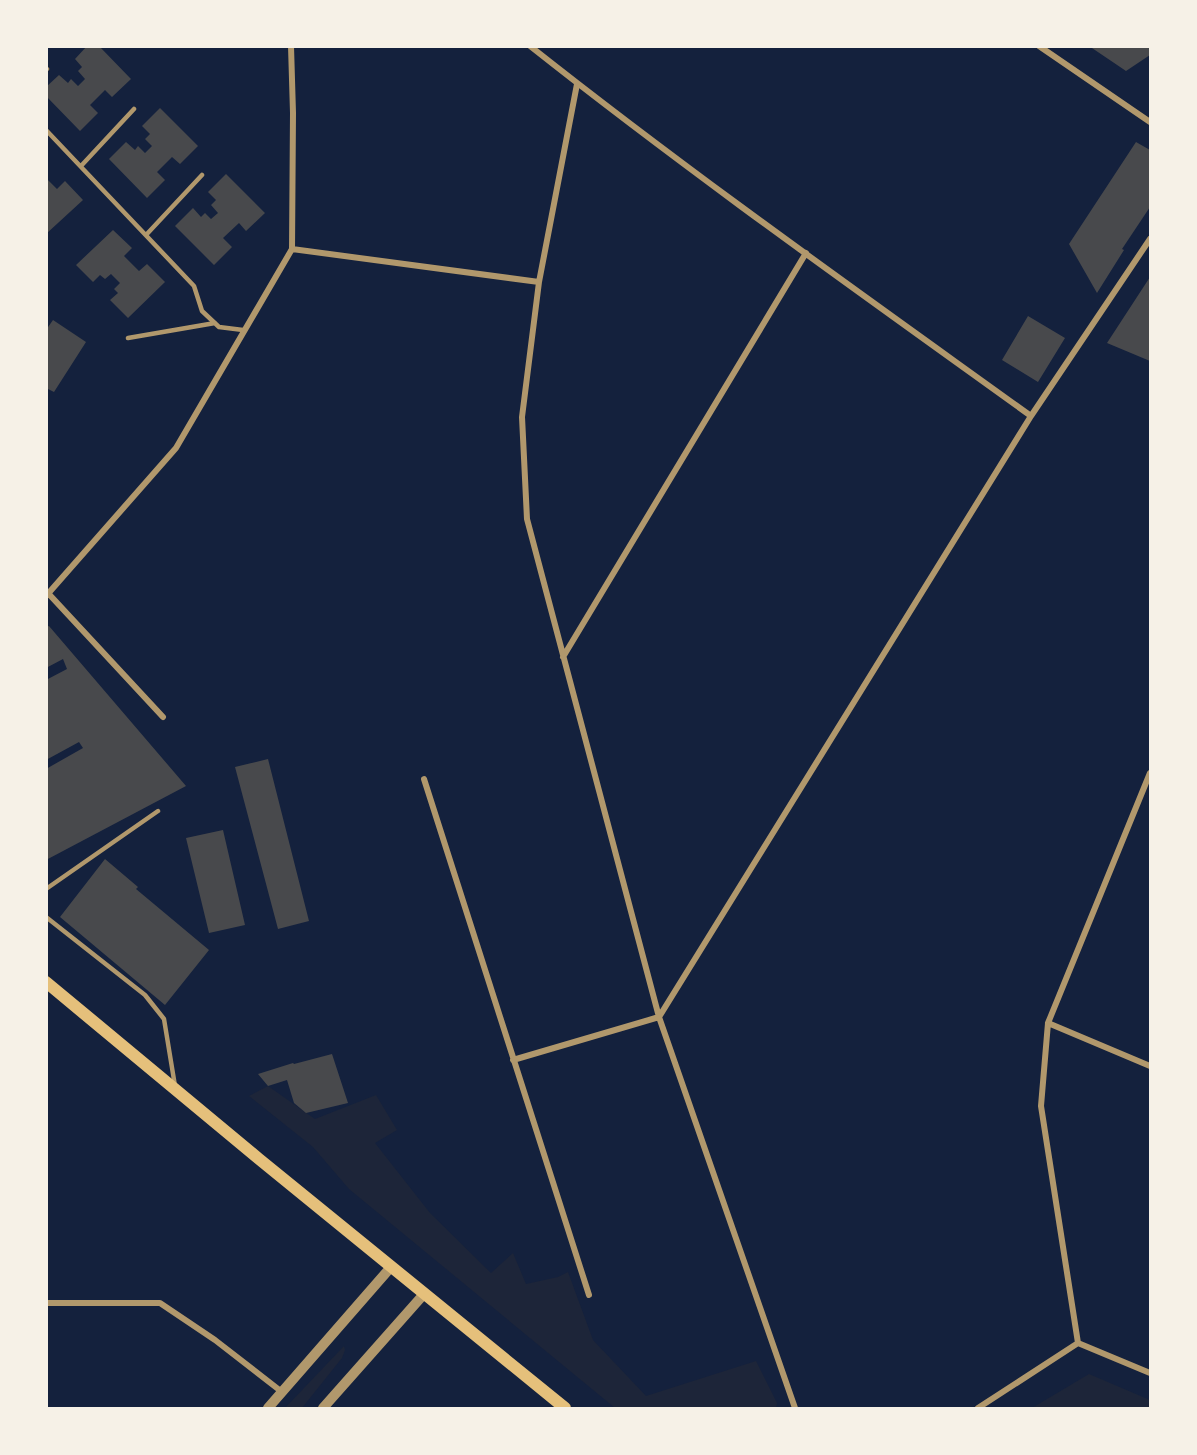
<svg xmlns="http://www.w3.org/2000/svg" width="1197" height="1455" font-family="'Noto Sans',sans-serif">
  <rect width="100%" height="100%" fill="#14213d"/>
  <path fill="#1d2539" d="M268,1086l47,33 61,-24 21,35 -22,13 55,70 61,60 22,-20 13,31 32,-7 10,-5 25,68 53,56 110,-35 21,42 -1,5h-161l-266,-219 -36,-42 -64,-51z
    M344,1346l1,4 -3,8 -40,50h-17z
    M1089,1374l61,26v8h-118z"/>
  <path fill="#48494c" d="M87,46h12l32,33 -19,18 -7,-7 -15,15 8,8 -18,18 -34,-35v-9l13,-12 9,8 3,-4 7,7 7,-7 -7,-8 4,-4 -7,-8z
    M1089,46h61v9l-24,16z
    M160,108l38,38 -18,18 -8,-7 -15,15 8,8 -18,18 -38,-39 17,-17 9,8 3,-4 7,7 7,-7 -7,-7 5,-5 -8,-8z
    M1136,142l14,8v57l-28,42 2,1 -27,43 -28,-49z
    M226,174l39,39 -19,18 -7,-8 -16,15 9,9 -18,18 -39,-39 18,-18 8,9 4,-4 6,6 7,-6 -7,-8 5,-5 -8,-8z
    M46,178l11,11 8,-8 18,19 -37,34z
    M113,230l19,18 -8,8 15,15 8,-7 18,18 -37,36 -18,-18 8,-7 -4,-4 6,-6 -9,-9 -6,5 -5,-4 -7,7 -17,-17z
    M1150,277v84l-43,-18z
    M1028,316l37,22 -27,44 -36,-22z
    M53,320l33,22 -32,50 -8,-4v-58z
    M49,626l137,160 -140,74v-91l37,-21 -4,-6 -33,18v-80l21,-11 -4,-10 -17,9v-41z
    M268,759l41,162 -31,8 -43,-162z
    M223,830l22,95 -36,8 -23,-95z
    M105,859l33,28 -2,2 73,61 -44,55 -105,-88z
    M332,1054l16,49 -42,10 -12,-10 -7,-23 -19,6 -10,-12 35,-11 1,1z"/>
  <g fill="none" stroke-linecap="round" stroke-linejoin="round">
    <path stroke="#b1986c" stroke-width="4.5" d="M46,70l1,-1
      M46,130l148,156 8,25 17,16 24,3
      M81,166l53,-57
      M146,235l56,-60
      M128,338l87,-15
      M46,889l112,-78
      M46,917l99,78 19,24 11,67"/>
    <path stroke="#b1986c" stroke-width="6" d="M291,46l2,67 -1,136
      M530,46c163,129 333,249 501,370
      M1039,46l111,76
      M577,84l-38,198 -17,135 5,102 132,498 136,391
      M47,592l116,125
      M46,596l130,-148 116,-199 247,33
      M563,657l243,-404
      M424,779l165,516
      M1048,1023l102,43
      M513,1060l146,-43 372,-601 119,-177
      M46,1303h114l55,37 67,52
      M1078,1343l-37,-237 7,-83 102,-250
      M1078,1343l72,30
      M978,1408l100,-65"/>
    <path stroke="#b1986c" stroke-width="10" d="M268,1408l123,-141
      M323,1408l101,-114"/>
    <path stroke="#e5c07b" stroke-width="12" d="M46,982l213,177 306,249"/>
  </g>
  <rect width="1197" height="1455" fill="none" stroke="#f6f1e7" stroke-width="96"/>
</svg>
